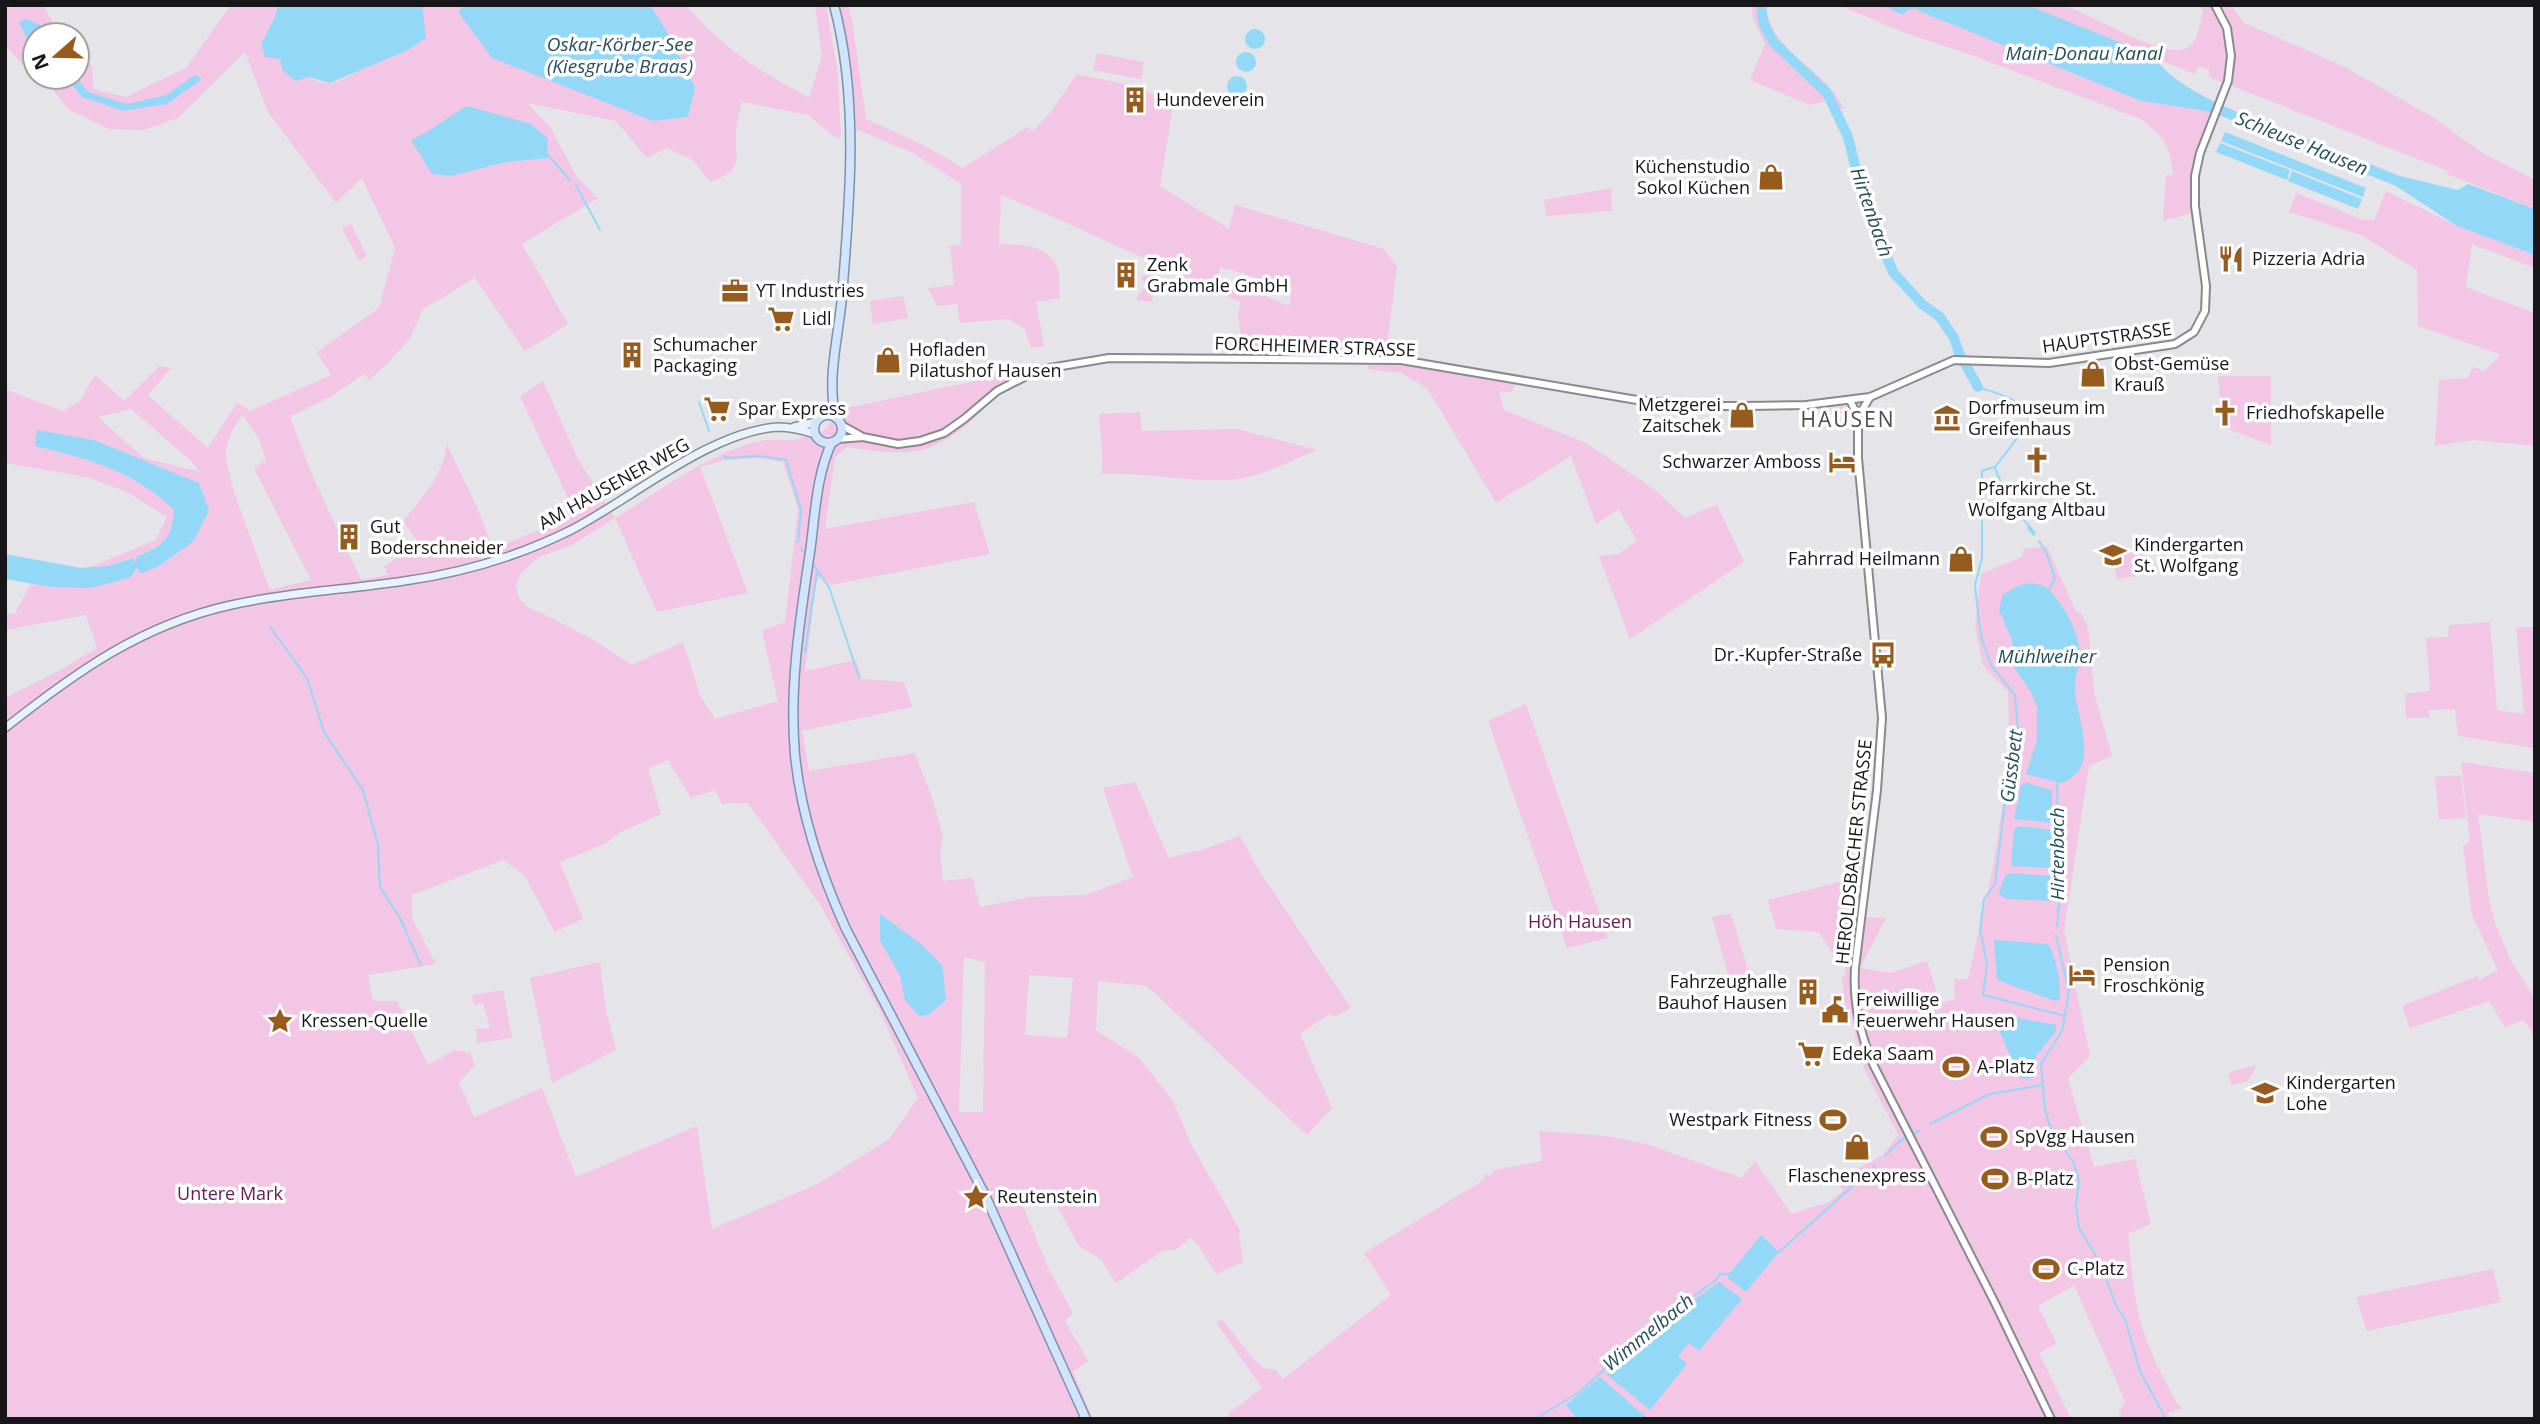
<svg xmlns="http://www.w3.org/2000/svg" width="2540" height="1424" font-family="'Open Sans',sans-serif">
  <rect width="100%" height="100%" fill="#e4e4e9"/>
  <path fill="#f2c6e4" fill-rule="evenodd" d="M15,5h29l10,21 13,9h-32v37l-13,-8 -17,-19v-35z
    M231,5h47l-2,9 -15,30c15,12 49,41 70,39 29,-5 70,-48 91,-67v-11h43l-6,7 236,75 -26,-52 -19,-30h36c38,45 73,65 123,93l13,-42 -7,-51h11l12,69 3,64h-5l-28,-23 -66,-13c-2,9 -5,18 -6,27 -2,32 10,40 -26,53l-17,-22 -26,-12 -20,10 -31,-37 -89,-18 23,24 26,49 22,22 -76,46 46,80 -43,27 -50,-73 -52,31 -13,29 -21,24 -20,18 -5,-6 -34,23 -40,20 23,60 48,103 27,-5 -4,-8 34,-25 -15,-21c20,-24 40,-45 44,-77l32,68 14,37 83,-34 -56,-119 23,-15 35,78 37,59c42,-25 97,-67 145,-77 14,-3 35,3 47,-6l8,6 27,-32 176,-37c-29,30 -59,71 -101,79 -23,4 -47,-1 -70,-4l-12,10 -10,72 149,-27 16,52 -159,31 -14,-9 -12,95 51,-11 6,19 42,3 8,25 -110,24 7,40 106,-18 17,45 11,38 -3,16 3,29 29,-3 8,29 50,-10 56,-2 47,-18 -30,-89 32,-6 34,76 35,-9 36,-13 16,30 95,142 -18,9 -2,-4 -31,21 32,74 -25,27 -160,-149 -49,-5 -2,49 43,28 34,43 18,43 50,88 -2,3 4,27 -27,12 -17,-28 -8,-8 -16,12h-11l-48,33 -15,-24 -23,-14 -24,-45 -34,-2 29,72 24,43 -8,8 23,40 -15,11 20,47h-1088v-721l50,-25 42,-25 -11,-33 -81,15v-15l10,-2 16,-29 19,3 87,-21 3,8 69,-64 -10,-27 -105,-43 -59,6c55,13 98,25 140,64 -3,29 -12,35 -38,46v9l-5,-7 -24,8 -27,2 12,-2 63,-26 11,-23 -42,-26 -39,-14 -81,-14v-79l2,6 56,21 17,-10 15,-26 29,26 35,-35 12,2 -23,27 60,53 29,-45 13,8 81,-36 -14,-23 62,-44 16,-60 -33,-70 -26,25 -68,-91 -23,-60 -67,66 -35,12 -34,-1 -41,-20 -25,-32h34v-30l15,19 1,23 33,8 60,-29zM427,133l120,25 -45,5 -91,-23zM131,409l59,51 10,12 -56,-14 -46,-41zM243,415l16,24 7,21 -12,8 57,112 -41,10c-10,-29 -47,-116 -44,-141 2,-12 10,-26 17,-34zM759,458l24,4 15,47 -13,113 -23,9 16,70 -63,18 -15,-24 -17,-53 -51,23 -40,-26 -44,-23 -21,-9 -9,-11 -2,-10 5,-13 18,-16 35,-13 41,-26 42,94 91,-19 -48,-126 24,-7zM668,760l23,38 24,-8 7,14 26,-1 73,103 59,105 38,87 -29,41 -71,45 -106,45 -15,-103 -121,51 -34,-89 -68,29 -15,-35 16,-17 -5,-12 -15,-3 -27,15 -31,-64h-24l-5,-26 68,-11 -24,-46v-23l91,-35 21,15 31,57 28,-13 -23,-57 45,-18 16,-12 40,-18 -13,-45zM964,957l21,5 -2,150h-24zM1029,975l44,3 -6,60 -42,-3z
    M838,5h10l4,15 14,99 59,27 38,22 64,-41 6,4 17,-18 27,-39 52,11v3l34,8 1,-4 11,2 -15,92 69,43 6,-24 149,44 13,18 -11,85 15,9 116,20 -6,11 -12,-1 5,19 82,33 69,47 30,28 32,-13 27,57 -114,77 -31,-83 19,-2 19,-13 -18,-32 -23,15 -25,-68 -75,47 -69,-115 -26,-15 -33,-4 -1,-6 -123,-5 -6,-45 3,-11 -199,-90 -41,-17 -2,49c22,1 51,0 59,26 2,8 1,19 2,28l-24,4 8,44 -13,2 -6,-19 -16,-10 -49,4 -3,-19 -20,2 -9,-18 26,-3 -4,-39 11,-1v-61l-48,-31 -57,-24 -3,-45zM1220,267l72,20 -3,19 -71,-29z
    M1752,5h14c3,34 31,51 54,73 10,8 17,19 25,30l-9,2 -6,-10 -20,5 -60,-25 15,-36 -12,-25z
    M1839,5h42l22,10 5,-5 6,-1 227,92 70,11 -18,51 -1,50 -29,8 3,-46h7c-3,-30 -8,-37 -32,-56l-170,-64 -66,-22z
    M2028,5c10,0 22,-1 32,0 29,5 100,56 127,43 12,-6 13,-26 16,-38l-5,-5h33l13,18 99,43 91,52 47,34 54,28v29l-88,-35 1,-3 -239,-94v-7l-10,-4 -5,8z
    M1097,53l47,9 -3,17 -48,-9z
    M1611,188l1,23 -66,5 -2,-16z
    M2386,191l71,35 78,29v13l-63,-24 -6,43 69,26v133l-62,-6 -38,6 4,-66 29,-2 5,-11 11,4 13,-12 2,-5 -81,-28 -1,-56 -56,-35 -72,-23 7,-19 68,27h10z
    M351,224l16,32 -8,4 -17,-32z
    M1148,272l14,5 -11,25 -15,-2 5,-10 7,-4 -7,-8z
    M903,296l5,22 -35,6 -3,-23z
    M2218,376h53v69l-48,-18z
    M1845,406l7,9 1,11 -10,2 -4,-10 -5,1 -3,-9 2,-3z
    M1140,412l2,19 95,-2 80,21c-27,11 -58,28 -87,30 -41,2 -86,-8 -129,-6 3,-20 -1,-40 -2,-60z
    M2145,545l4,29 -32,5 -4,-21z
    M2047,546l28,64 6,3 7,14 6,65 18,64 -23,10 -25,165 26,125 -22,23 26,88 41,-8 16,65 -23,10c3,29 5,58 12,86 8,30 23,58 38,85l5,3 -15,5 3,6h-52v-6l6,-12 -51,-116 -36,21 19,38 -18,9 32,66h-840l-3,-5 34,-26 -46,-66 6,-3 32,41 10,8 12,2 7,9 108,-84 -27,-42 118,-72 5,-8 3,4 4,-7 48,-9 -3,-30 68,5 39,8 96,34 13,-17 36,53 38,-12 14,-11 -6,-11 46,-25 15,-20 -34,-67 -13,-50 -5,1 -4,-42 3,-1 1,-24 -14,1 -13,-21 -43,-3 -8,-29 95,-24 -6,41 29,1 -26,50 31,5 36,-12 13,42 15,-4 -1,-20h14l25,-111 17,-111 -2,-66 -25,-25 -8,-39 6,-53 41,-17 2,-8z
    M2490,622l7,88 27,4 -8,-87h19v121l-77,-12 -3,-27 -26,1v8h-23l-1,-24 25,-3 -4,-53 22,-1 1,-12z
    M1526,704l82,234 -41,10 -79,-227z
    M2461,762l74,11v49l-57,-8 11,86 6,23 15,36 25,40v38l-11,-17 -19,7 -16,-26 -79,27 -8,-22 75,-30 2,4 19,-10 -26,-55 -9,-69 7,-4z
    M2461,775l5,43 -27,2 -4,-43z
    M1731,913l23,78 -20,5 -22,-79z
    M600,962l6,48 10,40 -64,33 -22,-105z
    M503,990l9,48 -35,5 -1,-14 14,-1 -7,-25 -9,2 -2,-10z
    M2257,1065l-9,16 -16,4 -4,-10 2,-3z
    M2493,1269l8,33 -134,29 -11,-34z"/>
  <path fill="#93d9f7" d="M278,5h144l4,33 -18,12 -78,33 -22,-6 -12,4 -13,-10 -3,-12 -15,-2 -4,-13 15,-30z
    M465,5h185l19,30 26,52 -7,30 -35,4 -161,-63 -34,-46z
    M1881,5h147l128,52c6,19 55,44 74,52l170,67 58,14 10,-6 67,25v46l-78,-29 -61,-40 -185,-74 -70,-11 -227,-92 -6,1 -5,5z
    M26,19l38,16h-29v18l-16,-30z
    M1245 39a10 10 0 1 1 20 0a10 10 0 1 1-20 0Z
    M1236 62a10 10 0 1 1 20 0a10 10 0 1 1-20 0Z
    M195,75l7,4 -35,25 -44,7 -41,-14 -16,-20h10l12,15 39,12 39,-9z
    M1227 86a10 10 0 1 1 20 0a10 10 0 1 1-20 0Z
    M467,106l64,18 17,15 -1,19 -45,5 -51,13 -19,-2 -21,-34c20,-9 36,-23 56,-34z
    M2225,132l141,56 -3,9 -142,-56z
    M2220,143l70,27 -3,10 -71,-28z
    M2292,171l70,28 -4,10 -70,-28z
    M37,430l57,10 105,43 10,27 -15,31 -35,25 -19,8 -3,-7 -6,10 -39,11 -42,-1 -45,-8v-25l76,14 27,-2 25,-8 3,5 1,-7c26,-10 35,-17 37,-46 -40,-39 -85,-51 -139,-64z
    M2031,583c7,1 14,2 19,8 14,14 29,42 30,63 1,11 -5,21 -5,32 -1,30 29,82 -14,97l-35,-9 11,-34v-33l-6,-15 -16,-23 -3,-29 -13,-30 4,-16 17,-9z
    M2026,782l26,9v32l-38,-4 7,-34z
    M2019,826l33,4 -2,38 -39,-2 3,-36z
    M2010,873l40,3 3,4 -2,21 -43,-2 -7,-3 -2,-4 6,-16z
    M880,914l41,30 21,21 4,35 -18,15 -9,1 -14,-16 -5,-24 -20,-36z
    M1994,940l54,4c7,9 15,45 11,56l-4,1 -58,-21z
    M1996,1014l60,11v6l-20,25 -2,21 -6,2 -8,-1 -26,-59z
    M1761,1235l18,17 -33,40 -19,-15z
    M1719,1282l23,17 -43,52 -10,-8 -11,13 9,8 -37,46 -43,-35 16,-24z
    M1600,1377l46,40 -2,2h-67l-11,-14z"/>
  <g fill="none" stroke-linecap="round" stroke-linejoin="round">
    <path stroke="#93d9f7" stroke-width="2" d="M547,154l23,26
      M576,185l24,45
      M1978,387c16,6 55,13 50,37l-33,43
      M699,402l10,29
      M724,456l2,2 35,-2 25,4 15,50 -3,32
      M1994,467l-12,4v87l-7,27 3,28 4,27 9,25 24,30 3,35 -14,79 -9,75 -11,15 -4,30 7,35 -4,31 82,21
      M1995,468l15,36 25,29
      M2028,528l6,7
      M2039,541l7,11 9,26 -6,12
      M801,548l5,7
      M811,562l18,25 30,90
      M270,627l37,51 17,54 39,58 15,55 2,42 20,31 21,47
      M805,652l12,-79
      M2057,926l3,-32 -3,-111
      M2056,935l13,57 -7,39 -21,33 4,45 7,25 21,27 6,20 -3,25 3,22 22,36 15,42 9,13 15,52 26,48
      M1930,1124l60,-30 53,-9
      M1885,1156l16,-16 18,-9
      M1779,1252l96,-86
      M1535,1419l43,-26 26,-23 15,-19 97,-71 3,-5 11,-2"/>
    <path stroke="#93d9f7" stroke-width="10" d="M1761,5l2,17 10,20 54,51 21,44 15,61 30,74 29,32 18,13 14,21 5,15 19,34"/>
    <g stroke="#898a8e" stroke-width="10">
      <path id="tertiary" d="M1850,400l8,17v41l24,260 -5,72 -22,178c-2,34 5,67 19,98l121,237 56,116
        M1858,417l12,-20
        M841,425l20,11
        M838,439l25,-2 35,7 22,-3 24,-8 20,-14 33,-28 41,-21 71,-12 292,2 236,40 57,6h50l62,-1 64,-8 84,-37 95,3 126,-19 19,-12 11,-21 1,-25 -11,-80v-30l5,-23 28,-72 3,-25 -4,-28 -12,-23"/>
    </g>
    <g stroke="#898a8e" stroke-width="10">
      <path id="secondary" d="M794,427l22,-5
        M5,728c71,-56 136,-103 226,-123 57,-13 115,-15 173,-24 57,-8 115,-25 167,-51 60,-31 140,-99 207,-103 13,0 25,3 37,7"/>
    </g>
    <g stroke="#7c91aa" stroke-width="11">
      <path id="primary" d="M834,5c25,94 16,195 8,291 -3,39 -16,84 -6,122
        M814 429a14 14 0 1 1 28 0a14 14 0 1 1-28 0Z
        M832,442c-16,33 -17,75 -22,110 -10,67 -21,135 -15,203 6,61 26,119 51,174l138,264 102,226"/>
    </g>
    <use href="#tertiary" stroke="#fff" stroke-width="6"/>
    <use href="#secondary" stroke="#e8f2fd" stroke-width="7"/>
    <use href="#primary" stroke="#d1e4fb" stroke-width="8"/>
  </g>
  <defs>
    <g id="building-bare" transform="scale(2.1)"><path d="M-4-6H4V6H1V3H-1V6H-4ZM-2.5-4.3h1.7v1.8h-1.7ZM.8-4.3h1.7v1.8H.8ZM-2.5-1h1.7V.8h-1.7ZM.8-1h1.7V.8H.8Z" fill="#975b1d" stroke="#fff" stroke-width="2.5" paint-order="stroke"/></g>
    <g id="shop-bare" transform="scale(2.1)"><path d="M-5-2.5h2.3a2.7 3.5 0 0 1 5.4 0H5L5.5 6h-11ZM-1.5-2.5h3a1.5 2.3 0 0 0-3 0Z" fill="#975b1d" stroke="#fff" stroke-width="2.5" paint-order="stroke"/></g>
    <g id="restaurant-bare" transform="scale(2.1)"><path d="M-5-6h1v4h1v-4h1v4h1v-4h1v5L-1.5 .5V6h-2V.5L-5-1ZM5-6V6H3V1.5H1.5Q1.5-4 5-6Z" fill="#975b1d" stroke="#fff" stroke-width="2.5" paint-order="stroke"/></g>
    <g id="office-bare" transform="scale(2.1)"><path d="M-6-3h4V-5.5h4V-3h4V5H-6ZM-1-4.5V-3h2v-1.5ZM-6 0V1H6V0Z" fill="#975b1d" stroke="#fff" stroke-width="2.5" paint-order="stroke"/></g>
    <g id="supermarket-bare" transform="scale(2.1)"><path d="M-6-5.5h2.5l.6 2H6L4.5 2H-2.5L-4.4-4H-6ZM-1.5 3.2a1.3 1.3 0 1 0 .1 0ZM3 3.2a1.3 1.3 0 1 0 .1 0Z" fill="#975b1d" stroke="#fff" stroke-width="2.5" paint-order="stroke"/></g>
    <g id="church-bare" transform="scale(2.1)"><path d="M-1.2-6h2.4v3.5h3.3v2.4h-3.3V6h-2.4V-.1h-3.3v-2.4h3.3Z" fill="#975b1d" stroke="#fff" stroke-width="2.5" paint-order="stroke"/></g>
    <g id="museum-bare" transform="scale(2.1)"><path d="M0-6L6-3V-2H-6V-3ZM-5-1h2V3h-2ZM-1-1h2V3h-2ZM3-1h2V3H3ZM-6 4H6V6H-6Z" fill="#975b1d" stroke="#fff" stroke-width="2.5" paint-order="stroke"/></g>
    <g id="hotel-bare" transform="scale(2.1)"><path d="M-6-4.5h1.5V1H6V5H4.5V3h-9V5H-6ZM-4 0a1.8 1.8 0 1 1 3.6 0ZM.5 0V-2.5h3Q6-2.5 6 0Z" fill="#975b1d" stroke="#fff" stroke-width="2.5" paint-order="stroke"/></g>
    <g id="school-bare" transform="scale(2.1)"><path d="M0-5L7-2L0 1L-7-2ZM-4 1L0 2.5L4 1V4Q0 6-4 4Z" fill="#975b1d" stroke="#fff" stroke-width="2.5" paint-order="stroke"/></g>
    <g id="bus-bare" transform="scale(2.1)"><path d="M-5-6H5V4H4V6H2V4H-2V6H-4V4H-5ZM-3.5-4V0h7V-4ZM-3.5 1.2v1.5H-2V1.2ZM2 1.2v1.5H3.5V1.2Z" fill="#975b1d" stroke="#fff" stroke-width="2.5" paint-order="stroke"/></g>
    <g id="civic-bare" transform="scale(2.1)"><path d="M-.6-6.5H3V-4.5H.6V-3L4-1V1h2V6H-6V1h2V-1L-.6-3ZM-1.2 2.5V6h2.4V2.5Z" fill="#975b1d" stroke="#fff" stroke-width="2.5" paint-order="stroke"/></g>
    <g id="sight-bare" transform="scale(2.1)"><path d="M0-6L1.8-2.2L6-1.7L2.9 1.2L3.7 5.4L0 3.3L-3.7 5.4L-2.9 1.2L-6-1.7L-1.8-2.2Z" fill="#975b1d" stroke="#fff" stroke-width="2.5" paint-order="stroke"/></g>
    <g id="stadium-bare" transform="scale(2.1)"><path d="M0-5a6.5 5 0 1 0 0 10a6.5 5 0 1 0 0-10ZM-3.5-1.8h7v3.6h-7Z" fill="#975b1d" stroke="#fff" stroke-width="2.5" paint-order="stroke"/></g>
  </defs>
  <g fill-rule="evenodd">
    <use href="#building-bare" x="1135" y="100"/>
    <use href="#shop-bare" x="1771" y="177"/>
    <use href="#restaurant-bare" x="2231" y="259"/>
    <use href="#building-bare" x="1126" y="275"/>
    <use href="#office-bare" x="735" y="291"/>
    <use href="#supermarket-bare" x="781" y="319"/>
    <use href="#building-bare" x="632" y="355"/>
    <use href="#shop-bare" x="888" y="360"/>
    <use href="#shop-bare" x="2093" y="374"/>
    <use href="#supermarket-bare" x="717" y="409"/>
    <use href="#church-bare" x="2225" y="413"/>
    <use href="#shop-bare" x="1742" y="415"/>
    <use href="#museum-bare" x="1947" y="418"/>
    <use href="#church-bare" x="2037" y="460"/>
    <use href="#hotel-bare" x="1842" y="462"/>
    <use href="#building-bare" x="349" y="537"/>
    <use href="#school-bare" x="2113" y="555"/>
    <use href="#shop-bare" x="1961" y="559"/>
    <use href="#bus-bare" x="1883" y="655"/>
    <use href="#hotel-bare" x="2082" y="975"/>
    <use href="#building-bare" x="1808" y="992"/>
    <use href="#civic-bare" x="1835" y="1010"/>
    <use href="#sight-bare" x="280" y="1021"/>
    <use href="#supermarket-bare" x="1811" y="1054"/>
    <use href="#stadium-bare" x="1956" y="1067"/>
    <use href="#school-bare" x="2265" y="1093"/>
    <use href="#stadium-bare" x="1833" y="1120"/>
    <use href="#stadium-bare" x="1994" y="1137"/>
    <use href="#shop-bare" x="1857" y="1147"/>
    <use href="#stadium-bare" x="1995" y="1179"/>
    <use href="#sight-bare" x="976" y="1197"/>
    <use href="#stadium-bare" x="2046" y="1269"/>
  </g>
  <g text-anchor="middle" stroke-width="7" stroke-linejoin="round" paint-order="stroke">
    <g font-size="18" fill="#171719" stroke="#fff" text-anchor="start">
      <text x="1156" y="106">Hundeverein</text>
      <text x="1750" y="173" text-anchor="end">Küchenstudio<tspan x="1750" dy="21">Sokol Küchen</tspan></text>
      <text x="2252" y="265">Pizzeria Adria</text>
      <text x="1147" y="271">Zenk<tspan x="1147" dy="21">Grabmale GmbH</tspan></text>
      <text x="756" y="297">YT Industries</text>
      <text x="802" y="325">Lidl</text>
      <text x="653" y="351">Schumacher<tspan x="653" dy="21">Packaging</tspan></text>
      <text x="909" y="356">Hofladen<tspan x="909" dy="21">Pilatushof Hausen</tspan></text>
      <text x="2114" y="370">Obst-Gemüse<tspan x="2114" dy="21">Krauß</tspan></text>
      <text x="1721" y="411" text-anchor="end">Metzgerei<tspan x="1721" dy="21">Zaitschek</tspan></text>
      <text x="1968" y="414">Dorfmuseum im<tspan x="1968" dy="21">Greifenhaus</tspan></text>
      <text x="738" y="415">Spar Express</text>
      <text x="2246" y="419">Friedhofskapelle</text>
      <text x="1821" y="468" text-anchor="end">Schwarzer Amboss</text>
      <text x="2037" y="495" text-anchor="middle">Pfarrkirche St.<tspan x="2037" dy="21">Wolfgang Altbau</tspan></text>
      <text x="370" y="533">Gut<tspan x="370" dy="21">Boderschneider</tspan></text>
      <text x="2134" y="551">Kindergarten<tspan x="2134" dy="21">St. Wolfgang</tspan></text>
      <text x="1940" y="565" text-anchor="end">Fahrrad Heilmann</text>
      <text x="1862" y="661" text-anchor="end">Dr.-Kupfer-Straße</text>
      <text x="2103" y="971">Pension<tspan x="2103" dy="21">Froschkönig</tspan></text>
      <text x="1787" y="988" text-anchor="end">Fahrzeughalle<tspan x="1787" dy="21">Bauhof Hausen</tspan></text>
      <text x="1856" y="1006">Freiwillige<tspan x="1856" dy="21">Feuerwehr Hausen</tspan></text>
      <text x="301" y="1027">Kressen-Quelle</text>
      <text x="1832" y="1060">Edeka Saam</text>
      <text x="1977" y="1073">A-Platz</text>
      <text x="2286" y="1089">Kindergarten<tspan x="2286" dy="21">Lohe</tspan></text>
      <text x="1812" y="1126" text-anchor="end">Westpark Fitness</text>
      <text x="2015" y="1143">SpVgg Hausen</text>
      <text x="1857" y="1182" text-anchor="middle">Flaschenexpress</text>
      <text x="2016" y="1185">B-Platz</text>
      <text x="997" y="1203">Reutenstein</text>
      <text x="2067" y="1275">C-Platz</text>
    </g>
    <g font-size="18" fill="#171719" stroke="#fff">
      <text transform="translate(2107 338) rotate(-8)" y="6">HAUPTSTRASSE</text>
      <text transform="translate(1315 347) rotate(2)" y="6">FORCHHEIMER STRASSE</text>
      <text transform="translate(614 484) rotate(-29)" y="6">AM HAUSENER WEG</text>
      <text transform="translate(1854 852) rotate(-84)" y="6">HEROLDSBACHER STRASSE</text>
    </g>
    <g font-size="18" fill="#681957" stroke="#fff">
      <text x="1580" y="928">Höh Hausen</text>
      <text x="230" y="1200">Untere Mark</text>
    </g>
    <g font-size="19" font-style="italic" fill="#264e5f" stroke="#fff">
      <text x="620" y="51">Oskar-Körber-See<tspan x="620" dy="22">(Kiesgrube Braas)</tspan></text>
      <text x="2084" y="60">Main-Donau Kanal</text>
      <text transform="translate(2302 143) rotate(22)" y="7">Schleuse Hausen</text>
      <text transform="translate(1872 212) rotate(71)" y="7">Hirtenbach</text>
      <text x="2047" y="663">Mühlweiher</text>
      <text transform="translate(2011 766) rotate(-83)" y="7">Güssbett</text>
      <text transform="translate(2057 854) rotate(-90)" y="7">Hirtenbach</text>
      <text transform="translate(1648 1332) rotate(-39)" y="7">Wimmelbach</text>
    </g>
    <g font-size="21" letter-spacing="2" fill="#4c4c50" stroke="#fff">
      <text x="1848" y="427">HAUSEN</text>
    </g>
  </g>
  <rect width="2540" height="1424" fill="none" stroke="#171719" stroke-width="14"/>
  <g transform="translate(56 56) rotate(250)"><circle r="33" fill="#ffffff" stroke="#a2a2a3" stroke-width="2"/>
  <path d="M0-5L12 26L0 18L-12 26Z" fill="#975b1d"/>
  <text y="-10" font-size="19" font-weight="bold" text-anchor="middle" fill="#171719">N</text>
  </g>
</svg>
